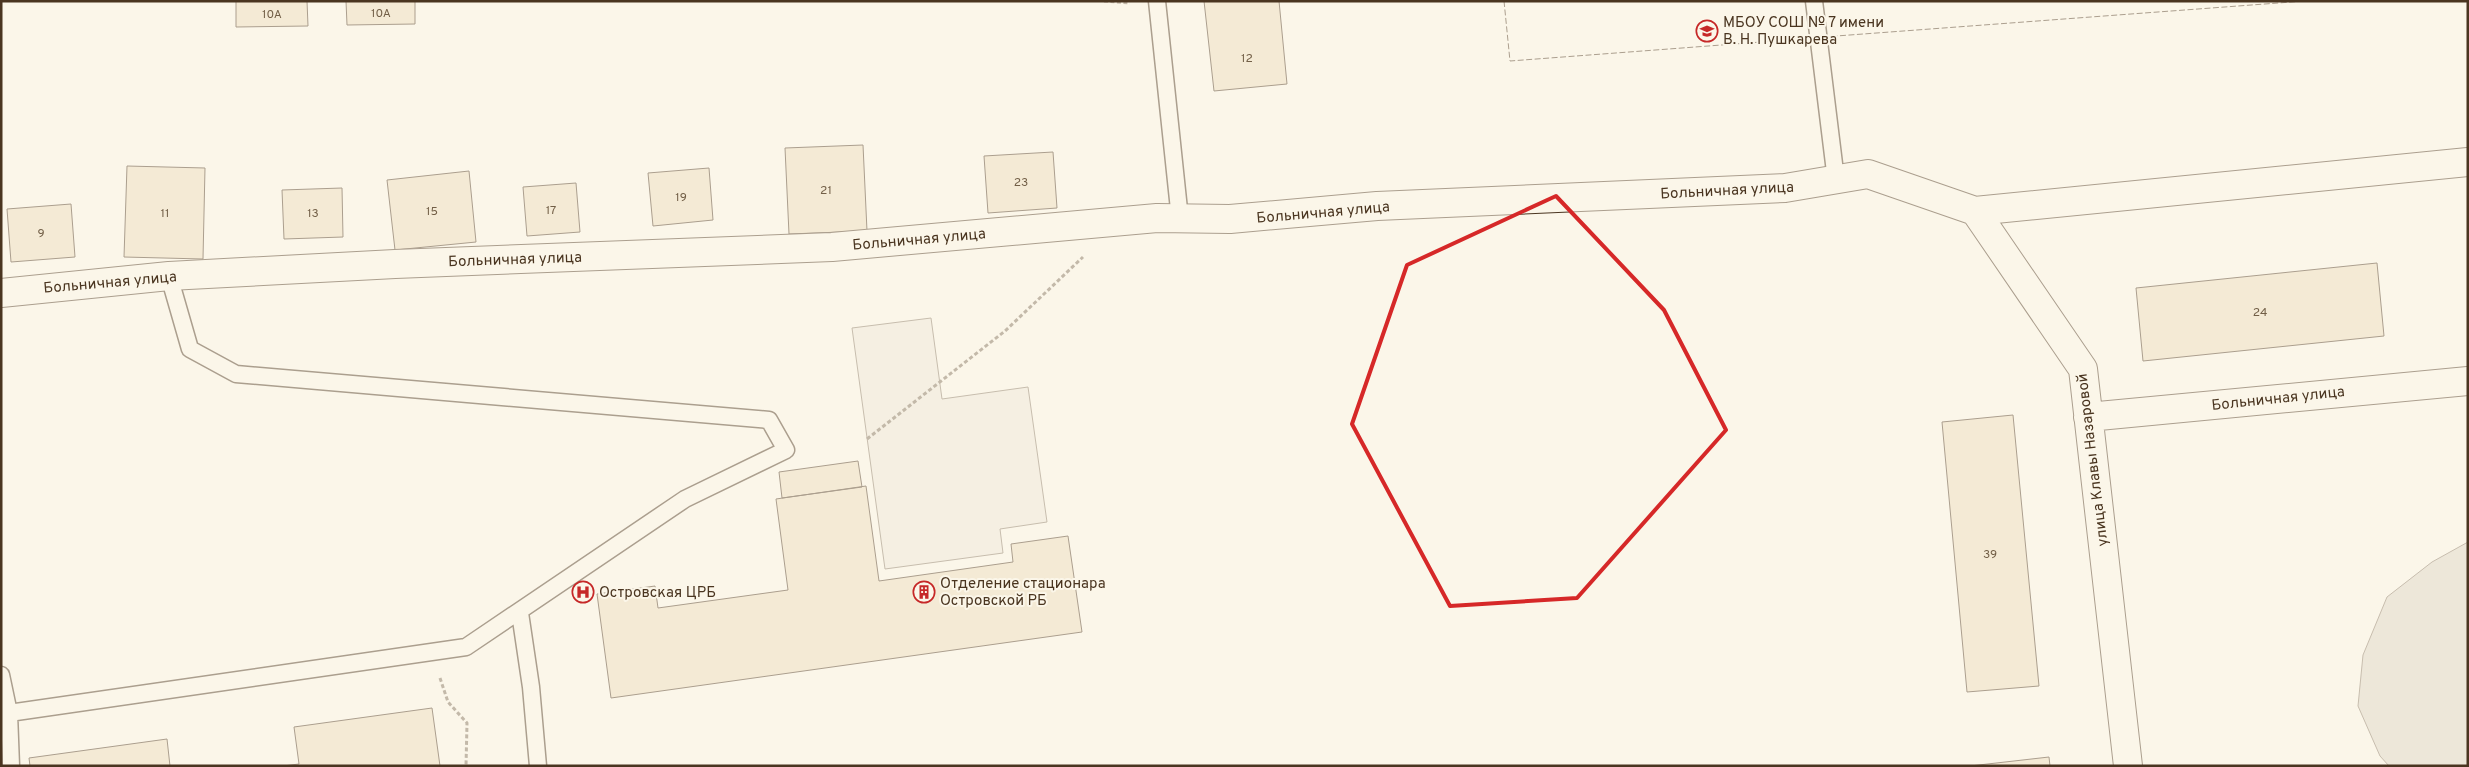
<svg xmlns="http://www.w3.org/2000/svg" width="2469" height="767" font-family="Overpass,sans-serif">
  <rect width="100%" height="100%" fill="#fbf6e9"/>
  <path fill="#ede7d9" stroke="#887966" d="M931,318l11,81 86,-12 19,135 -47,7 3,24 -118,16 -33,-241z"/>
  <path fill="#dcd4c6" stroke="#887966" d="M2468,542v224h-79l-9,-10 -22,-50 5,-51 24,-58 45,-35z"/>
  <path fill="#ecdcbc" stroke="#4a3520" d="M236,1h71l1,25 -72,1z
    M346,1h69v23l-68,1z
    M1204,1h75l8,83 -73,7z
    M863,145l4,86 -78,3 -4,-86z
    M1053,152l4,56 -69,5 -4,-57z
    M127,166l78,2 -2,91 -79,-2z
    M709,168l4,52 -60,6 -5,-53z
    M469,171l7,71 -81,8 -8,-70z
    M576,183l4,49 -53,4 -4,-49z
    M342,188l1,49 -59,2 -2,-49z
    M71,204l4,53 -64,5 -4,-53z
    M2377,263l7,73 -241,25 -7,-73z
    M2013,415l26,271 -72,6 -25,-270z
    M858,461l4,26 -80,11 -3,-26z
    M866,486l13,95 134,-19 -2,-18 57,-8 14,96 -471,66 -14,-104 58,-8 3,22 130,-18 -12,-91z
    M432,708l8,58h-157l16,-2 -5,-37z
    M167,739l3,27h-140l-1,-8z
    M2049,757l1,9h-80z"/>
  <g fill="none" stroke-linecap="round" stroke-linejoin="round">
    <g stroke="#4a3520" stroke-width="19">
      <path id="lane" d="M1157,1l23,218
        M1814,1l22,179
        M520,613l11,74 7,79
        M1,675l8,38 2,53
        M9,713l457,-66 219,-148 101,-49 -17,-30 -533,-46 -46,-25 -21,-73"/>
    </g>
    <g stroke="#4a3520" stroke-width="30">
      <path id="street" d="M1975,211l493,-49
        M1,293l168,-17 226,-12 437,-17 325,-29 73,1 147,-13 408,-18 83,-14 107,37 108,158 45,397
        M2088,417l380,-36"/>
    </g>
    <path stroke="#7f6f5c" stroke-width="3" stroke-dasharray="4 2.5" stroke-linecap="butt" d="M1104,1l26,2
      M867,439l138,-108 78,-74
      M440,678l8,24 19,21 -1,43"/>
    <use href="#lane" stroke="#fbf6e9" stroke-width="16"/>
    <use href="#street" stroke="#fbf6e9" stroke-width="28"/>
    <path stroke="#4a3520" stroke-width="1" stroke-dasharray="6 2.5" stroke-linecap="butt" d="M1504,1l6,60 304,-23
      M1823,37l482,-36"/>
  </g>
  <path d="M0 0H2469V767H0ZM1556,196l108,114 62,120 -149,168 -127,8 -98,-182 55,-159z" fill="#fbf6e9" fill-opacity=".55" fill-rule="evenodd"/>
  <path fill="none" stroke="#d62828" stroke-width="4" stroke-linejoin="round" d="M1556,196l108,114 62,120 -149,168 -127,8 -98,-182 55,-159z"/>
  <defs>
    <g id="school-ring" transform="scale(1.125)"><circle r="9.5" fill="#fbf6e9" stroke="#c62828" stroke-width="1.5"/><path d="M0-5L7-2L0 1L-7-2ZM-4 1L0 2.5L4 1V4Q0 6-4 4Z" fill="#c62828"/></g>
    <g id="hospital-ring" transform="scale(1.125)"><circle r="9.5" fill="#fbf6e9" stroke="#c62828" stroke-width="1.5"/><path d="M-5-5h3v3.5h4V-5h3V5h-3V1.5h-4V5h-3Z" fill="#c62828"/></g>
    <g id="building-ring" transform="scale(1.125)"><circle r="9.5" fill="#fbf6e9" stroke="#c62828" stroke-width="1.5"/><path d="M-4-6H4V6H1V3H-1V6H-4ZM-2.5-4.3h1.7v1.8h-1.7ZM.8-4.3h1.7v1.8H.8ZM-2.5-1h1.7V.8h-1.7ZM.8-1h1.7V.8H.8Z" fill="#c62828"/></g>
  </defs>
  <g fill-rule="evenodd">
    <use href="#school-ring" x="1707" y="31"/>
    <use href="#hospital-ring" x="583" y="592"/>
    <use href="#building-ring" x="924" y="592"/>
  </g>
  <g text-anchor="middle" stroke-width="4" stroke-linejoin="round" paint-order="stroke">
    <g font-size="12" fill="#725f47">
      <text x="381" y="17">10А</text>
      <text x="272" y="18">10А</text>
      <text x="1247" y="62">12</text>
      <text x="1021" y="186">23</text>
      <text x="826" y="194">21</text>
      <text x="681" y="201">19</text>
      <text x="551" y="214">17</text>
      <text x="432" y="215">15</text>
      <text x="165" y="217">11</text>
      <text x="313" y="217">13</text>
      <text x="41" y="237">9</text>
      <text x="2260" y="316">24</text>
      <text x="1990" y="558">39</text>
    </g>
    <g font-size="15" fill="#4a3520" stroke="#fbf6e9" text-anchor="start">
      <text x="1723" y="27">МБОУ СОШ № 7 имени<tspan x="1723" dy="17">В. Н. Пушкарева</tspan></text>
      <text x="940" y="588">Отделение стационара<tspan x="940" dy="17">Островской РБ</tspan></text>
      <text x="599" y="597">Островская ЦРБ</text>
    </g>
    <g font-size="15" fill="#4a3520" stroke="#fbf6e9">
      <text transform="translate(1727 190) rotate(-3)" y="5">Больничная улица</text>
      <text transform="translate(1323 212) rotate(-5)" y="5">Больничная улица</text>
      <text transform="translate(919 239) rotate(-5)" y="5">Больничная улица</text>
      <text transform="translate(515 259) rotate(-2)" y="5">Больничная улица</text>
      <text transform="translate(110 282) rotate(-5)" y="5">Больничная улица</text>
      <text transform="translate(2278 398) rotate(-6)" y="5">Больничная улица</text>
      <text transform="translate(2092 460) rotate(-97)" y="5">улица Клавы Назаровой</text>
    </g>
  </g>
  <rect width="2469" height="767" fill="none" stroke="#4a3520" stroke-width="5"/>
</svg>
